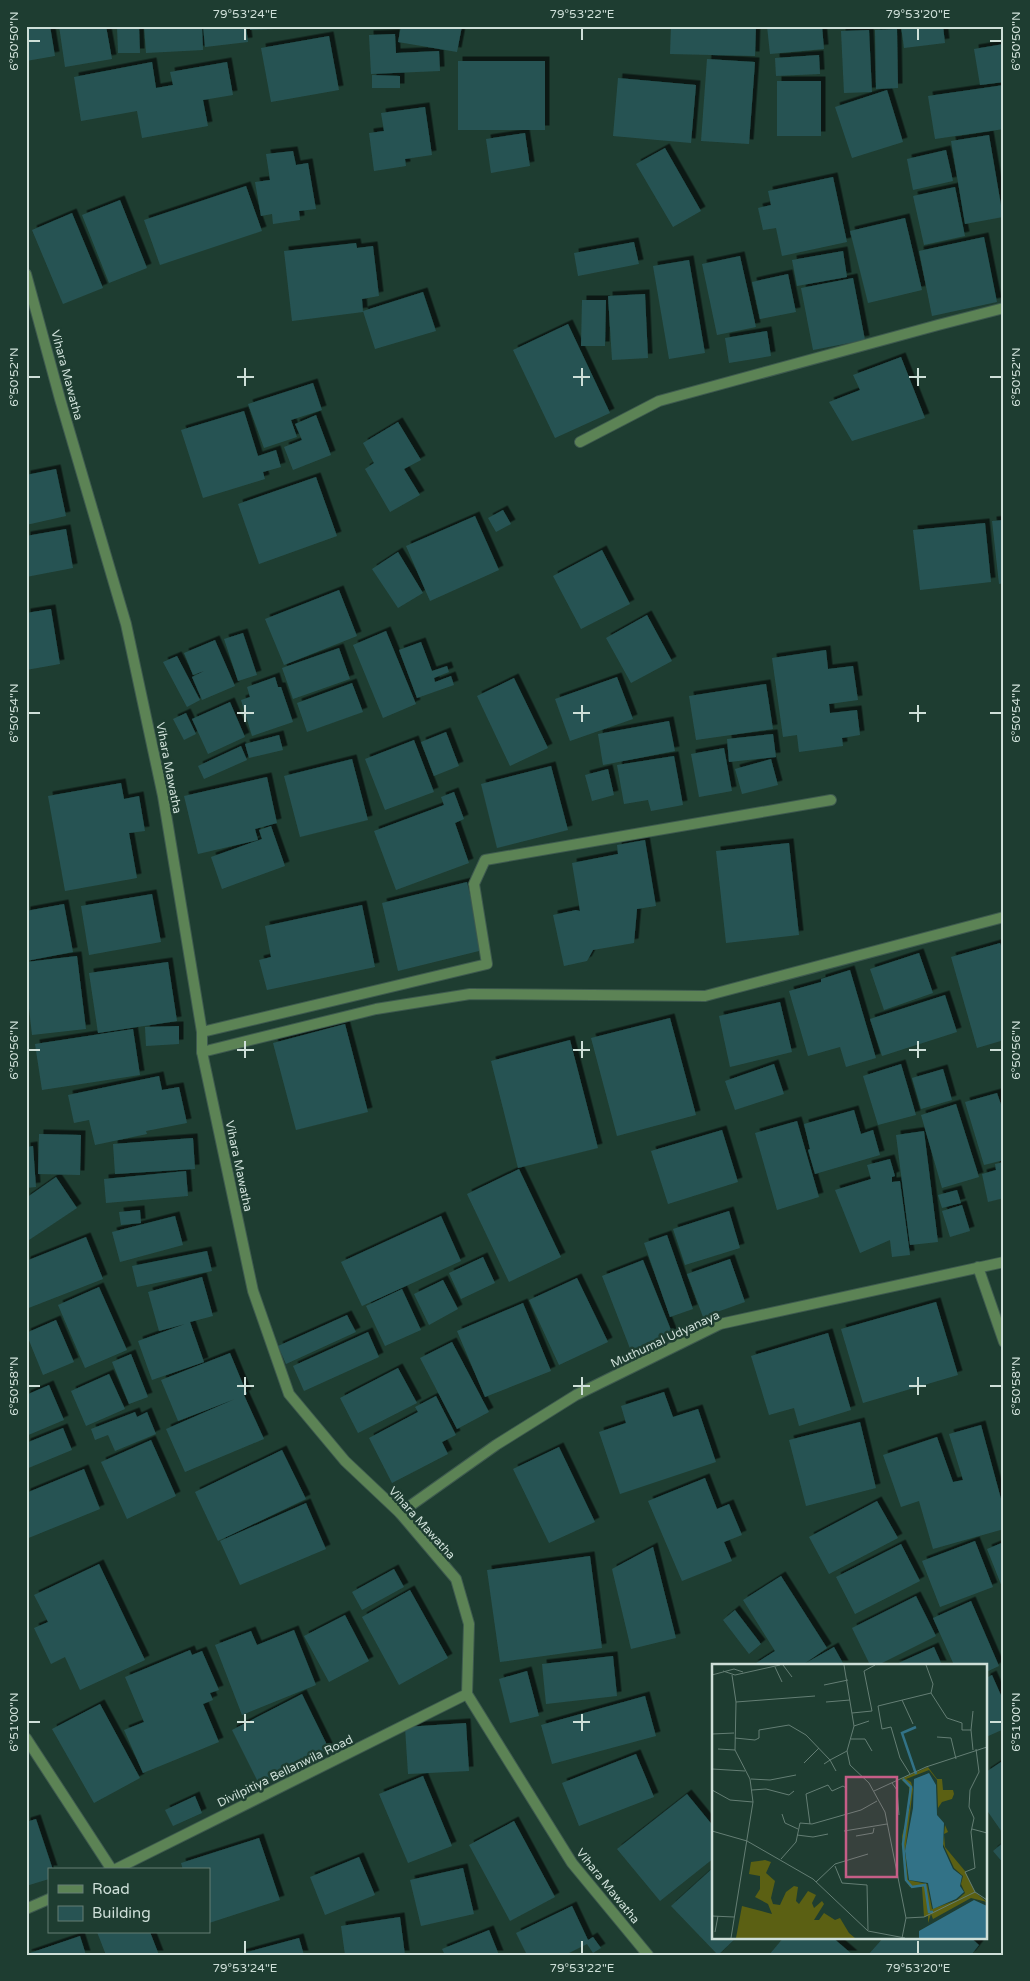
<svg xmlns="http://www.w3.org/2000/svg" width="1030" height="1981" font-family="'Varela Round',sans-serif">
  <defs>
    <filter id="shadow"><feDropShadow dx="4.5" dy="-4.5" stdDeviation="0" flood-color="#0009"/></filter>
  </defs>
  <rect width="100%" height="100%" fill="#1e3d31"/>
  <path fill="#275353" filter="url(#shadow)" d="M26,26h24l5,30 -29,5z
    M59,26h47l6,33 -47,8z
    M117,26h22l1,27h-22z
    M144,26h58l1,24 -57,3z
    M203,26h43l2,16 -43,5z
    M250,26h50v2l-50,2z
    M401,26h61l-5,26 -59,-10z
    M671,26h85l-1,30 -85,-2z
    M767,26h55l2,23 -54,5z
    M901,26h42l2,17 -41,5z
    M897,29l1,59 -22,1 -1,-59z
    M869,30l3,62 -28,1 -3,-62z
    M395,34l1,19 43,-2 1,20 -69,3 -2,-39z
    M329,36l10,54 -68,12 -10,-54z
    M1004,44v38l-24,3 -6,-36z
    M819,55l1,19 -44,2 -1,-18z
    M707,59l48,3 -6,82 -48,-3z
    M458,61h87v69h-87z
    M152,62l4,26 17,-3 -3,-13 57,-10 6,33 -30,5 5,26 -66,12 -5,-27 -56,10 -7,-44z
    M372,75l28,1v12h-28z
    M618,78l78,7 -5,58 -78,-7z
    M777,81h44v55h-44z
    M1004,85v44l-69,10 -7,-43z
    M887,90l16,52 -51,16 -17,-51z
    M425,107l7,48 -27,4 1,7 -32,5 -5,-38 15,-2 -3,-18z
    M525,133l5,33 -39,7 -5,-34z
    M989,135l14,82 -38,7 -14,-83z
    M665,148l36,63 -28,16 -37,-63z
    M946,150l7,31 -40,9 -6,-31z
    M293,151l3,14 12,-2 8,46 -17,2 1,9 -27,4 -1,-10 -11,2 -6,-34 15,-2 -4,-26z
    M833,177l14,65 -65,14 -6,-28 -13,2 -5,-22 13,-3 -3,-14z
    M246,186l16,45 -102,34 -16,-45z
    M955,187l10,49 -41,9 -11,-49z
    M120,200l27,68 -38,15 -27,-68z
    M72,213l31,75 -40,16 -31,-74z
    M905,218l17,72 -54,13 -18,-72z
    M984,237l13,65 -65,14 -13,-65z
    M634,242l5,22 -61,12 -4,-23z
    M356,243l1,5 16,-2 6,50 -17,3 1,13 -71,9 -8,-70z
    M843,251l4,26 -50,9 -5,-26z
    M740,256l16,71 -39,8 -15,-71z
    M689,260l16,93 -36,6 -16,-93z
    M788,274l8,38 -36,7 -8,-37z
    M853,278l12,62 -52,10 -12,-62z
    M423,292l13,39 -61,18 -12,-38z
    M645,294l3,64 -36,2 -4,-64z
    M582,300h24l-1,46h-24z
    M568,324l42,89 -55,25 -42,-88z
    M767,331l4,25 -42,7 -4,-25z
    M901,357l24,61 -73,23 -23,-39 31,-12 -7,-15z
    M313,383l9,27 -31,10 6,17 -33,11 -16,-44z
    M244,411l14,45 18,-6 5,17 -18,5 2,7 -62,19 -22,-68z
    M316,415l15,40 -38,15 -9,-23 18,-7 -7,-16z
    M398,422l23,38 -17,9 16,26 -30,17 -25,-43 9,-6 -11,-20z
    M56,469l10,47 -40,9v-50z
    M316,477l21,59 -78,28 -21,-60z
    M503,510l8,14 -15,8 -8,-14z
    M475,516l24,54 -69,31 -24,-55z
    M1004,520v63l-5,1 -7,-63z
    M985,523l6,59 -71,8 -7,-60z
    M66,529l7,39 -47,9v-41z
    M602,550l28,54 -49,25 -28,-53z
    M398,552l25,41 -25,15 -26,-39z
    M339,590l18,46 -73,29 -19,-46z
    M51,609l9,55 -34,6v-57z
    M647,615l25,46 -41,22 -25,-45z
    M386,631l30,73 -33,14 -30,-73z
    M243,633l14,42 -19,6 -14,-42z
    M215,640l20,46 -33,14 -10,-23 12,-6 -11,4 -9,-22z
    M421,642l11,29 15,-5 2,6 -15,6 1,4 16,-6 3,9 -37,13 -18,-48z
    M339,648l11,31 -57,20 -11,-31z
    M826,650l2,19 25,-3 5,34 -29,4 1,9 27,-3 3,25 -18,3 1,8 -44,6 -2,-17 -14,2 -11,-79z
    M177,656l23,44 -13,7 -24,-45z
    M275,677l3,10h3l12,35 -41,14 -11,-36 9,-3 -3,-10z
    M617,677l16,42 -63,22 -15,-42z
    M514,678l34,70 -38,18 -33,-70z
    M352,683l11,29 -56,20 -10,-29z
    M766,684l7,45 -77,11 -7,-44z
    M230,702l15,35 -37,17 -16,-35z
    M186,713l10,21 -12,6 -11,-21z
    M669,721l6,30 -72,14 -5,-31z
    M446,732l13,34 -25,10 -13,-34z
    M773,734l3,23 -47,5 -2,-23z
    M279,735l4,15 -34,8 -4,-14z
    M414,740l20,52 -49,18 -20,-51z
    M241,746l6,14 -43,19 -6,-13z
    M724,748l8,43 -33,6 -8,-43z
    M674,756l9,49 -32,6 -3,-11 -24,4 -7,-39z
    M352,759l16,61 -68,17 -16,-61z
    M771,759l7,26 -36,9 -7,-25z
    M551,766l17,64 -71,18 -16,-64z
    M608,769l6,26 -22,6 -7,-26z
    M267,777l10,46 -22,6 3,11 -60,14 -14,-58z
    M121,783l3,16 15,-3 6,35 -16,2 8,45 -72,13 -17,-95z
    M454,792l10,27 -9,4 14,40 -73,27 -22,-59 70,-26 -3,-8z
    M271,826l14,40 -63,23 -11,-32 51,-18 -3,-9z
    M645,840l11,66 -19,3 -3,34 -41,7 -6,11 -23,5 -11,-51 23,-5 4,1 -8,-48 46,-9 -1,-9z
    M789,843l10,92 -73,8 -10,-92z
    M467,882l16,68 -85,21 -16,-68z
    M152,894l9,48 -72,13 -8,-49z
    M64,904l9,48 -47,9v-50z
    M362,905l13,62 -108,23 -8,-30 12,-3 -6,-31z
    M1000,943l4,11v86l-27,8 -26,-91z
    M919,953l14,40 -49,17 -14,-41z
    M77,956l9,73 -54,6 -6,-53v-20z
    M168,962l9,59 -79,12 -9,-60z
    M850,970l26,88 -30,9 -6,-20 -32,9 -19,-65 32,-9v-3z
    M945,995l12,37 -75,24 -12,-37z
    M780,1002l12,50 -62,15 -11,-51z
    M670,1018l26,97 -79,21 -26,-98z
    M345,1024l23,88 -72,18 -23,-87z
    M179,1026v18l-33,2 -1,-19z
    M133,1029l7,46 -98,15 -7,-46z
    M570,1040l28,108 -80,20 -27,-107z
    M774,1064l10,30 -49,16 -10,-29z
    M901,1064l15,51 -38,10 -15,-49z
    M943,1069l9,31 -31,9 -9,-31z
    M159,1076l3,14 17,-3 8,36 -41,8 1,3 -52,11 -6,-25 -15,3 -6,-28z
    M997,1093l7,20v47l-20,5 -19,-63z
    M956,1104l23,73 -37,11 -21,-73z
    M854,1110l7,24 12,-4 7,25 -65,19 -7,-24 2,-1 -6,-25z
    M797,1121l22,76 -42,13 -22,-77z
    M722,1130l16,52 -70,22 -17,-53z
    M924,1131l14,111 -28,3 -14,-110z
    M39,1134l42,1 -1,40 -42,-1z
    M193,1138l2,31 -80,5 -2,-30z
    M33,1146l3,41 -10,1v-41z
    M890,1159l5,17 -3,1v5l8,-1 10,74 -18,2 -2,-17 -30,13 -25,-63 36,-11 -4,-14z
    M1004,1162v36l-16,4 -6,-28 14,-4 -1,-6z
    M519,1169l42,88 -52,25 -42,-88z
    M186,1171l2,25 -82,7 -2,-24z
    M56,1177l21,31 -51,34v-44z
    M957,1190l4,13 -19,5 -4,-13z
    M962,1205l8,26 -20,6 -8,-26z
    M140,1210l1,13 -20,2 -2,-13z
    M729,1211l11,37 -55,17 -12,-36z
    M175,1216l8,29 -63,17 -8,-30z
    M441,1216l20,45 -99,45 -21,-44z
    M667,1235l26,74 -23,8 -26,-74z
    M86,1237l17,42 -77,30v-48z
    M207,1251l5,20 -75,16 -5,-21z
    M483,1257l12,26 -34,16 -12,-26z
    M730,1259l15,43 -42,15 -16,-43z
    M643,1260l30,75 -42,16 -29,-75z
    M202,1277l11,39 -23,6 14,40 -52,18 -14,-39 47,-17 -26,7 -11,-39z
    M577,1278l31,64 -49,23 -30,-65z
    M443,1280l15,29 -29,16 -15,-31z
    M99,1287l28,63 -42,18 -27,-63z
    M402,1289l19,41 -36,16 -19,-40z
    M936,1302l22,73 -95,28 -22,-74z
    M523,1303l28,68 -66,26 -28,-66z
    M347,1315l9,17 -70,32 -8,-18z
    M56,1320l18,42 -31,13 -17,-42z
    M368,1332l11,25 -75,34 -11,-25z
    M828,1333l23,77 -52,16 -5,-18 -25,7 -18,-59z
    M452,1342l37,70 -32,17 -37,-71z
    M230,1353l17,41 -3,1 20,44 -79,33 -19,-43 69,-30 -57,22 -17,-41z
    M131,1354l17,43 -19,7 -17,-42z
    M398,1368l19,35 -59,30 -18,-35z
    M109,1374l16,35 -39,17 -15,-35z
    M49,1385l15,35 -38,16v-41z
    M664,1392l9,25 25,-8 18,53 -96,32 -21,-62 27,-9 -5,-17z
    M436,1396l20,39 -14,7 6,12 -56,29 -23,-45 49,-26 -3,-5z
    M135,1412l2,5 10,-5 9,22 -41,17 -7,-16 -13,5 -4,-11z
    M860,1422l16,66 -70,18 -17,-66z
    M981,1425l23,85v19l-71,20 -14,-48 -18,6 -18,-52 54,-18 16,45 10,-2 -14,-46z
    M63,1428l9,22 -46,19v-26z
    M151,1440l25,56 -49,23 -26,-57z
    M559,1447l36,75 -46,21 -36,-74z
    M282,1450l24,49 -88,42 -23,-49z
    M84,1469l16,40 -74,30v-46z
    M705,1478l12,31 12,-5 13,31 -18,7 8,19 -50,20 -34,-80z
    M877,1501l21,37 -69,36 -20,-37z
    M306,1503l20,46 -86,36 -20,-44z
    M975,1541l18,46 -53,20 -18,-46z
    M1004,1542v50l-17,-43z
    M901,1544l19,37 -65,33 -19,-37z
    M653,1547l23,91 -45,11 -19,-80z
    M590,1556l12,92 -102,14 -13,-92z
    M99,1564l46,96 -65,30 -15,-33 -14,7 -17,-36 14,-6 -14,-27z
    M394,1569l10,18 -42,23 -10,-18z
    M781,1576l46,72 -23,16 30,-17 10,18h-91l22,-14 -32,-51z
    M410,1590l38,68 -49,27 -37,-68z
    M916,1596l20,40 -58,29h-8l-18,-37z
    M971,1601l28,65 -13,6v-7h-32l-21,-47z
    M735,1610l26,34 -12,10 -26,-34z
    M345,1615l24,46 -40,21 -25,-46z
    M294,1630l22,55 -74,30 -27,-70 36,-14 6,14z
    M934,1647l8,18h-48z
    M190,1650l2,5 10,-4 17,39 -9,3 3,7 -10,4 16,38 -76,31 -19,-43 20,-8 -19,-45z
    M613,1656l4,40 -71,8 -4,-40z
    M527,1671l12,45 -29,7 -11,-44z
    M992,1675l12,27v27l-18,8v-59z
    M302,1694l27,55 -70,35 -27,-54z
    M645,1696l11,40 -104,28 -11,-39z
    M100,1704l40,74 -46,25 -42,-74z
    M466,1723l3,48 -61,3 -3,-47z
    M636,1754l18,43 -75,29 -17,-43z
    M1004,1760v75l-18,-26v-37z
    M423,1776l29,70 -44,17 -29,-69z
    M687,1794l27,33v31l-54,43 -43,-52z
    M195,1796l7,17 -29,13 -8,-16z
    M36,1819l17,51h-4v9l-23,7v-64z
    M514,1821l41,76 -45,24 -41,-76z
    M259,1838l21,62 -71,23v-53h-26l-2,-7z
    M1004,1842v22l-11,-13z
    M359,1857l16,38 -50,20 -15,-38z
    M714,1867v70h23l-19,18 -47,-49z
    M463,1868l11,46 -53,12 -11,-46z
    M572,1906l16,34 5,-3 8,11 -8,5 -6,-9 -22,11h-38l-11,-22z
    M400,1917l5,38h-60l-4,-29z
    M489,1930l10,25h-54l-3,-6z
    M97,1932h53l9,23h-53z
    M80,1936l6,19h-59v-1z
    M784,1937h48l21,18h-84z
    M884,1937h86l9,8 -8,10h-103z
    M299,1938l5,17h-64v-1z"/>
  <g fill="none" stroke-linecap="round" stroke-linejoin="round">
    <g stroke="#3e5a4f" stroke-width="12">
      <path id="minor" d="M580,442l79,-41 279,-76 66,-17
        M202,1032l285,-68 -13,-80 11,-24 346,-60
        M202,1052l174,-43 94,-15 235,2 299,-79
        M978,1267l26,75
        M400,1513l96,-68 80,-50 144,-71 284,-62
        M26,1738l86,132"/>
    </g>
    <g stroke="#3e5a4f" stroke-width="12">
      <path id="tertiary" d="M26,274l34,125 66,225 37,172 39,236v20l51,239 36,103 56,67 55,52 56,66 13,45 -2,70 105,169 76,92
        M114,1870l353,-176
        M26,1909l23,-10"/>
    </g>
    <use href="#minor" stroke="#5c8355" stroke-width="10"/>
    <use href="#tertiary" stroke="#5c8355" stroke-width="10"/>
  </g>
  <path fill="none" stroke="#cedfd8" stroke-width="2" d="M245,28v12M582,28v12M918,28v12M28,41h12M990,41h12M245,368v18M582,368v18M918,368v18M28,377h12M237,377h17M573,377h17M909,377h17M990,377h12M245,705v17M582,705v17M918,705v17M28,713h12M237,713h17M573,713h17M909,713h17M990,713h12M245,1041v17M582,1041v17M918,1041v17M28,1050h12M237,1050h17M573,1050h17M909,1050h17M990,1050h12M245,1377v18M582,1377v18M918,1377v18M28,1386h12M237,1386h17M573,1386h17M909,1386h17M990,1386h12M245,1714v17M582,1714v17M28,1722h12M237,1722h17M573,1722h17M990,1722h12M245,1941v13M582,1941v13M918,1941v13"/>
  <g text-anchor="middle" stroke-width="5" stroke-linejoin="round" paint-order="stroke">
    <g font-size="12" fill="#cedfd8" stroke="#1e3d31">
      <text transform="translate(67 375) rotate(75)" y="4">Vihara Mawatha</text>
      <text transform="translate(169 768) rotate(79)" y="4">Vihara Mawatha</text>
      <text transform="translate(239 1166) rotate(78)" y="4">Vihara Mawatha</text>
      <text transform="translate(665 1339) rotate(-25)" y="4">Muthumal Udyanaya</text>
      <text transform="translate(422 1523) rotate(48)" y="4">Vihara Mawatha</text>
      <text transform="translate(285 1771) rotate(-26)" y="4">Divilpitiya Bellanwila Road</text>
      <text transform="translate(608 1886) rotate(51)" y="4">Vihara Mawatha</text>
    </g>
  </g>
  <g transform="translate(712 1664)">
    <rect width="275" height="275" fill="#1e3d31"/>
    <path d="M216,103l9,12h5l1,11h10l1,4 -2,5 -10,3 -4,6 -1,-28 -8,-10 -23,9 5,3 2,7 -8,63 3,28 19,4 5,25 25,-9 8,-7 -4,-9 2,-8 -9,-8 -11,-24 2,-19 3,7 -4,2 1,13 20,24 10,21 12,10 -16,-4 -38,21 -2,-5 -3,9v-7l-4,1 -2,-30h-12l-5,-7 -3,-44 8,-30 -1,-19 -8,-8zM53,196l6,2 -5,11 9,8 -4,17 2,6 7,1 6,-13 8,-6 4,1 -2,14 3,3 9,-13 8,4 -4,8 2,5 8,-7 2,3 -10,16h5l5,-7 11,7 5,-2 9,15 6,5h-119l6,-32 30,8 -4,-10 -13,-7 5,-8v-13l-11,-2 2,-12z" fill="#5b6013"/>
    <path d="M217,109l7,12 1,30 7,8 -1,24 10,22 9,7 -2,10 4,6 -8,7 -23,10 -5,-26 -19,-3 -4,-29 8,-43 1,-29zM262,236l13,6v32h-68v-7z" fill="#327287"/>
    <path fill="none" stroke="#327287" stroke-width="2.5" d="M204,63l-14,6 14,41M191,115l8,8 -8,57 3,36 6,7 13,-2 4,27h4"/>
    <path fill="none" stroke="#647e74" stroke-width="1" d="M71,1l9,12M132,1l10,61 -7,25 3,14 19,18 16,29 21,106 -4,20M214,1l7,19 -2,9 16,25 15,5v7h9l2,20M63,3l7,15M11,7l12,4 45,-10M0,11l22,-6 9,3M112,21l24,-5M190,36l11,24M24,38l79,-6M114,38l24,-2M140,49l20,-2 -8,-40 11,-6M142,62l15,-5M259,66l2,-19M0,70l22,-1M225,73l14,1 5,21M23,74l20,2 4,-2v-8l30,-5 17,10 24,25 17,-9M139,75h14l7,12M6,85l17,1M92,99l15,-15M112,100l6,-4 6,11M0,105l33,2M198,110l-10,-16 -9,-31 -9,2 -4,-23 53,-13M39,115l19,1 26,-5M180,119l5,7 2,25M0,126l18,10 23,2M40,126l14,-1 23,6 5,-4M162,127l52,-24 61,-20M70,150l3,9 13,6M98,160l-4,-30 22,-9 4,6 11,-5 3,2M260,165l15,4M0,167l35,10 66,38 55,52 37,7M132,167l43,-7M85,171l16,2 15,-3M144,172l17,-3 1,-5M69,195l15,-17 4,-19 12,1 49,-14 16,-9M123,202l7,17 25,2 1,45M104,218l19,-18 33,-10M263,228l-10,-20 10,-4 -4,-36 3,-14 -5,-11 1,-17 9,-18 -3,-23M0,252l22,1M194,254l18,-1 51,-25 12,8M3,268l3,-16M19,274l22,-136 -3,-23 -15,-29 1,-48 -4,-27"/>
    <path fill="#c65e87" fill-opacity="0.15" stroke="#c65e87" stroke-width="2.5" d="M134,113h51v100h-51z"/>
    <rect width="275" height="275" fill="none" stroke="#cedfd8" stroke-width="2.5"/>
  </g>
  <rect width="1030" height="1981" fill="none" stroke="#1e3d31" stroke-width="55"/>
  <rect x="48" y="1868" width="162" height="65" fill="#1e3d31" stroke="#647e74"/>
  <rect x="58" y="1885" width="25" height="8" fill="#5c8355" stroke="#647e74"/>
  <text x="92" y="1894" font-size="15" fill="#cedfd8">Road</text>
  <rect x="58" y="1906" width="25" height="15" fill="#275353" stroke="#647e74"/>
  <text x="92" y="1918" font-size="15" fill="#cedfd8">Building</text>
  <rect x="28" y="28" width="974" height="1926" fill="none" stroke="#cedfd8" stroke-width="2"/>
  <g font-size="12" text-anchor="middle" fill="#cedfd8">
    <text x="245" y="18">79°53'24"E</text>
    <text x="582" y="18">79°53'22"E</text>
    <text x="918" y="18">79°53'20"E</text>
    <text transform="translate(1016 41) rotate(-90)" y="4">6°50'50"N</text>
    <text transform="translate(14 41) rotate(-90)" y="4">6°50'50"N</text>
    <text transform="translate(1016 377) rotate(-90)" y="4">6°50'52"N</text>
    <text transform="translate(14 377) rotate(-90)" y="4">6°50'52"N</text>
    <text transform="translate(1016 713) rotate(-90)" y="4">6°50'54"N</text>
    <text transform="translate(14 713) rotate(-90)" y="4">6°50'54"N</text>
    <text transform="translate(1016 1050) rotate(-90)" y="4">6°50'56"N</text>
    <text transform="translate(14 1050) rotate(-90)" y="4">6°50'56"N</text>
    <text transform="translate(14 1386) rotate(-90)" y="4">6°50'58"N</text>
    <text transform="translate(1016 1386) rotate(-90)" y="4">6°50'58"N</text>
    <text transform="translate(1016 1722) rotate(-90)" y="4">6°51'00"N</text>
    <text transform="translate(14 1722) rotate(-90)" y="4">6°51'00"N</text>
    <text x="245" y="1972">79°53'24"E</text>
    <text x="582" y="1972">79°53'22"E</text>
    <text x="918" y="1972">79°53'20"E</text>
  </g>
</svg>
